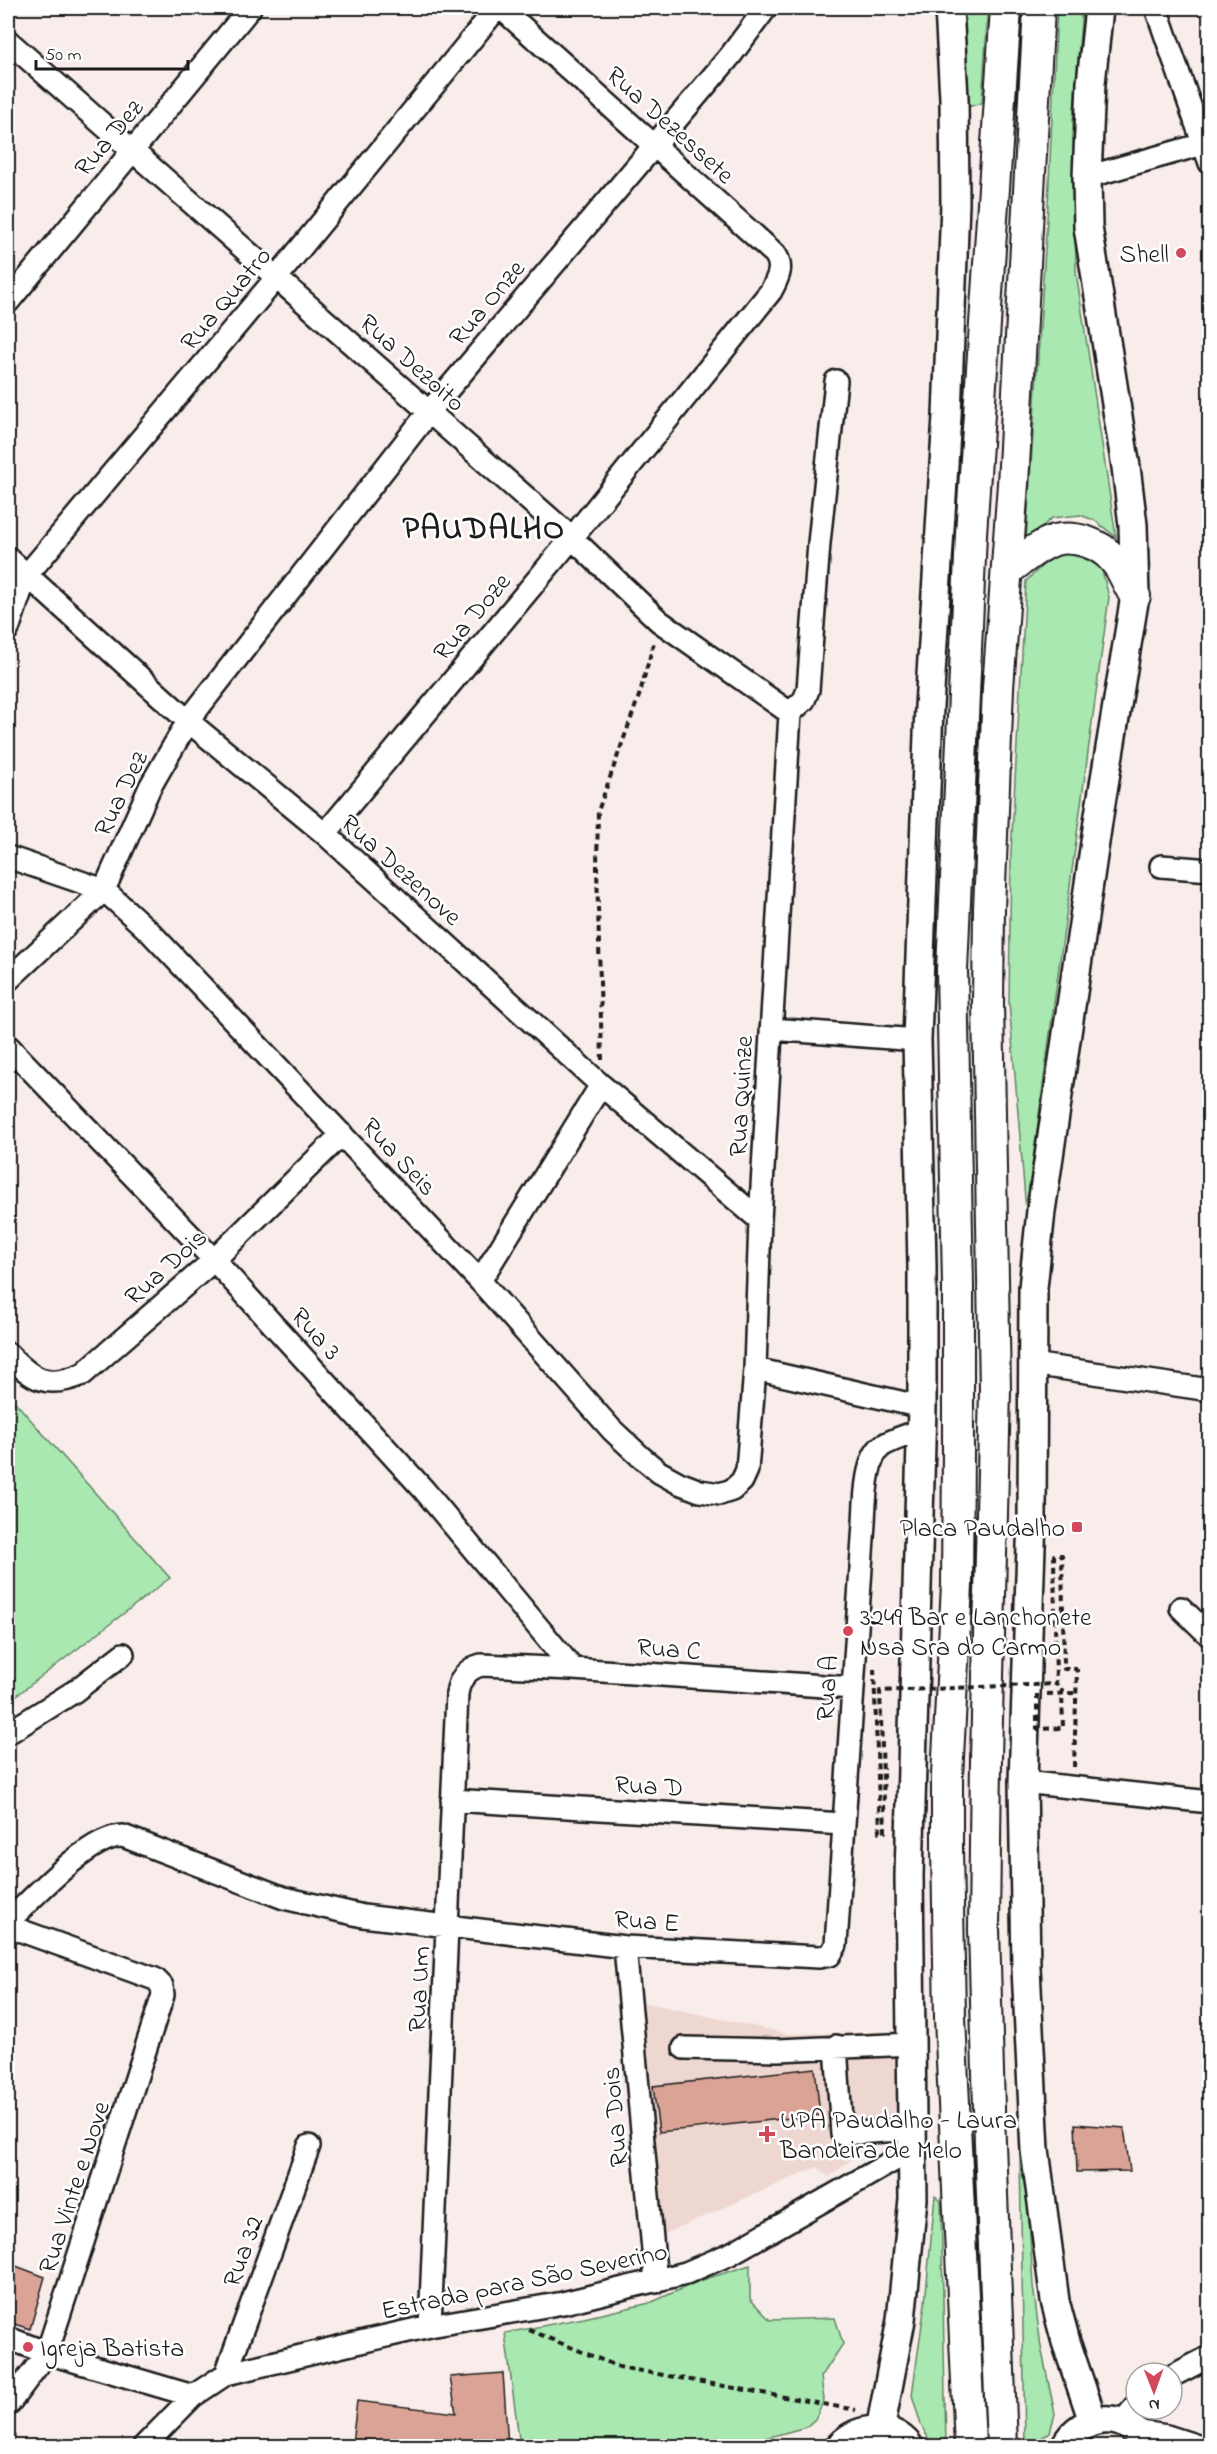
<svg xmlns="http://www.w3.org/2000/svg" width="1217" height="2454" font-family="'Indie Flower',sans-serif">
  <rect width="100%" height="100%" fill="#f8edea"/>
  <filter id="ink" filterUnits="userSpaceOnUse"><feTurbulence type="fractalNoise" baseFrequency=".0167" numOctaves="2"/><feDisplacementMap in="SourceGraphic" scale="12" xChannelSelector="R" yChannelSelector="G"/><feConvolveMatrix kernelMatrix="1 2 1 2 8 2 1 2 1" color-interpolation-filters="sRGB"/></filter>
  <g filter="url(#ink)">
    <path fill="#efd7d1" d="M643,2002l146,32 112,-3 3,63 -8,23 -34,34 -33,26 -12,-10 -153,67z"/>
    <path fill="#a9e8b0" stroke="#628266" stroke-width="1.5" d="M962,8h26l-6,95 -14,4z
      M1057,8h25l-9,114 3,150 40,265 -22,-17 -14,-5 -28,3 -26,23 22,-337z
      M1057,552l25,5 19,10 8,30 -83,614 -17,-209 2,-149 15,-272z
      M8,1394l162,184 -162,124z
      M1019,2103l8,79 6,104 8,61 14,67 -5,18 -13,9 -12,2z
      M935,2196l6,5 5,245 -15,-3 -10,-18 -9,-30 13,-92z
      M750,2265v34l20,21 65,-2 8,26 -22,33 3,23 -9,19 -9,8 -69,19h-217l-15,-113 79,-15 66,-15 49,-22z"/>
    <path fill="#dba396" stroke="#1c1c1c" stroke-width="1.5" d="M815,2068l5,47 -161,17 -6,-46z
      M1075,2124l49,4 6,43 -53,1z
      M8,2263l37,14 -15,52 -22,-7z
      M503,2373l5,73h-137l-19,-2 5,-43 99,12 -6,-36z"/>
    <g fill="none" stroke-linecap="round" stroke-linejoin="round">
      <g stroke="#1c1c1c" stroke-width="26">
        <path id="minor" d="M1156,8l54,155
          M8,41l564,497 87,83 131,92
          M1087,177l116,-33
          M8,302l242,-294
          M8,558l180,163 137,113 276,251 159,135
          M8,629l18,-53 251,-299 220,-269
          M790,713l14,-13 4,-10 11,-147 17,-162
          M325,834l247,-296 199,-247c7,-13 13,-24 4,-37l-274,-246
          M8,857l96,33 47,43 329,348 132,149 29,27 18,15 20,11 21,8 20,3 12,-4 10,-9 5,-11 8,-101 5,-149 30,-507
          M1161,866l49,4
          M8,980l96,-90 46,-103 38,-66 240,-308 303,-358 35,-47
          M771,1029l146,11
          M8,1046l206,214 210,230 149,179
          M480,1281l121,-196
          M8,1354c25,26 39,35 75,20l131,-114 128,-126
          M1032,1364l178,26
          M755,1369l167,38
          M1181,1608l29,28
          M8,1733l67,-42 48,-37
          M1023,1782l187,20
          M452,1800l391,24
          M8,1922c24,-23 82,-87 115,-86l161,62 79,18 262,31 194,10 11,-2 6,-10 28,-422c1,-20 1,-65 18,-77 11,-7 27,-11 39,-16
          M8,1926l147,53 7,7 1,9 -116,358 -39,52
          M625,1947l31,335
          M836,2046l6,88 72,-5
          M684,2048l94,2 134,-6
          M430,2326l27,-632c2,-14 9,-25 24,-29l92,4 280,19
          M8,2338l39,15 146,43
          M226,2374l83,-228
          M1172,2376l33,-17
          M1121,2423l15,-17
          M1134,2431l33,5 31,10
          M144,2446l49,-50 33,-22 121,-29 83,-19 133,-23 123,-30 44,-19 184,-105"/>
      </g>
      <g stroke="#1c1c1c" stroke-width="32">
        <path id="major" d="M1093,2421l-27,-79 -11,-41 -20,-151 -9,-182 -3,-186 9,-265 1,-229 8,-77 58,-396 36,-219 -2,-71 -7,-58 -38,-240 -1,-50 4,-94 8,-75
          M880,2430l21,-110 12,-121 -4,-323 13,-469v-141l-5,-226 12,-333 18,-291 8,-213 -1,-105 -5,-90
          M840,2446c18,-20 52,-23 69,0
          M1065,2446c16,-33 65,-37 79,0"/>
      </g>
      <g stroke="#1c1c1c" stroke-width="34">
        <path id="highway" d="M1008,570c14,-10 31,-25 47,-30 21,-5 46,4 59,20 9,10 14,25 21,36
          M970,2446l-20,-428 -3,-170v-72l10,-191 1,-134v-165l-6,-316 19,-436 35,-526
          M1002,2446l-12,-302 -6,-215 2,-170 9,-369 -7,-387 1,-94 9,-221 15,-204 26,-476"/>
      </g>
      <path stroke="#1c1c1c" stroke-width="4" stroke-dasharray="6 4.5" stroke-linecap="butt" d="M602,1060l-5,-192 1,-57 41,-115 15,-54
        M1047,1694l29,-1
        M1074,1767l3,-98
        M529,2330l90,37 237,43"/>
      <use href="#minor" stroke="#fff" stroke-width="21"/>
      <use href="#major" stroke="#fff" stroke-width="27"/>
      <use href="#highway" stroke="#fff" stroke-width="30"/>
      <path stroke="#1c1c1c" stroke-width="4" stroke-dasharray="6 4.5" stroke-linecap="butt" d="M874,1669l6,163h5l-5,-141 176,-7 -2,-129h8l2,114h13
        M1037,1694v35l26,-1 -1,-38 -6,-6"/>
    </g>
  </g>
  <g fill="#d1495b" stroke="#fff" stroke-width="2">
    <circle cx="1181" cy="253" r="6"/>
    <rect x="1071" y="1521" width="12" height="12" rx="3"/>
    <circle cx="848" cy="1631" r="6"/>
    <path d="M764 2125h6v6h6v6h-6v6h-6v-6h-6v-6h6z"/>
    <circle cx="28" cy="2347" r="6"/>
  </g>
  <g text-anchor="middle" stroke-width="5" stroke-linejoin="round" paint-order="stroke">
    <g font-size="26" fill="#1c1c1c" stroke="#fff">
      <text transform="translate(671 124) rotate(42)" y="9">Rua Dezessete</text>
      <text transform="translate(108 137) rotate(-50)" y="9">Rua Dez</text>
      <text transform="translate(225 298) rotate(-50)" y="9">Rua Quatro</text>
      <text transform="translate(486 302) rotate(-50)" y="9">Rua Onze</text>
      <text transform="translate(413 362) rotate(42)" y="9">Rua Dezoito</text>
      <text transform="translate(471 616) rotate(-50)" y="9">Rua Doze</text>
      <text transform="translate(120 793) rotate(-64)" y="9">Rua Dez</text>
      <text transform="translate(402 869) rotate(42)" y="9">Rua Dezenove</text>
      <text transform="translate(740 1096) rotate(-87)" y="9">Rua Quinze</text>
      <text transform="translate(400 1156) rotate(47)" y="9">Rua Seis</text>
      <text transform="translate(165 1266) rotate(-42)" y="9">Rua Dois</text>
      <text transform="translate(317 1333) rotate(48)" y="9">Rua 3</text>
      <text transform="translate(669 1648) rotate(4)" y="9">Rua C</text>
      <text transform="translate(826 1688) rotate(-86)" y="9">Rua A</text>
      <text transform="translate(649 1785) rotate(3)" y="9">Rua D</text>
      <text transform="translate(647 1920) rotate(4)" y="9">Rua E</text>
      <text transform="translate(418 1989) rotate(-87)" y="9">Rua Um</text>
      <text transform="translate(614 2117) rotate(-95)" y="9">Rua Dois</text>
      <text transform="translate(73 2187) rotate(-72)" y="9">Rua Vinte e Nove</text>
      <text transform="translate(242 2251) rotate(-70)" y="9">Rua 32</text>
      <text transform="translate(524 2280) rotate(-12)" y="9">Estrada para São Severino</text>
    </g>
    <g font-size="26" fill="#1c1c1c" stroke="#fff" text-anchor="start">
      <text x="1169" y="262" text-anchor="end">Shell</text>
      <text x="1065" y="1536" text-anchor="end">Placa Paudalho</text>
      <text x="860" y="1625">3249 Bar e Lanchonete<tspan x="860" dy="30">Nsa Sra do Carmo</tspan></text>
      <text x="780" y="2128">UPA Paudalho - Laura<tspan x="780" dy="30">Bandeira de Melo</tspan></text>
      <text x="40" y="2356">Igreja Batista</text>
    </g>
    <g font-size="32" font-weight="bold" letter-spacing="1.5" fill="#1c1c1c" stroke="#fff">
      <text x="484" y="538">PAUDALHO</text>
    </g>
  </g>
  <rect width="1217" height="2454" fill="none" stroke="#fff" stroke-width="30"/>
  <rect x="15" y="15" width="1187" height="2424" fill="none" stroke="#1c1c1c" stroke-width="2" filter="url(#ink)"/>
  <g transform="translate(1154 2391) rotate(179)"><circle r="28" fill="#ffffff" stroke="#a4a4a4" stroke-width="1.5"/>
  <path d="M0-4.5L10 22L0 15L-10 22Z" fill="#d1495b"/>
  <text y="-9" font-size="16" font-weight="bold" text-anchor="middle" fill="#1c1c1c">N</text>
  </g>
  <path d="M36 60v9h152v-9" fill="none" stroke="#1c1c1c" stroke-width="3"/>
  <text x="45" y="60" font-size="18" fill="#1c1c1c" stroke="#ffffff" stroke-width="4.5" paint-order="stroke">50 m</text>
</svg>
